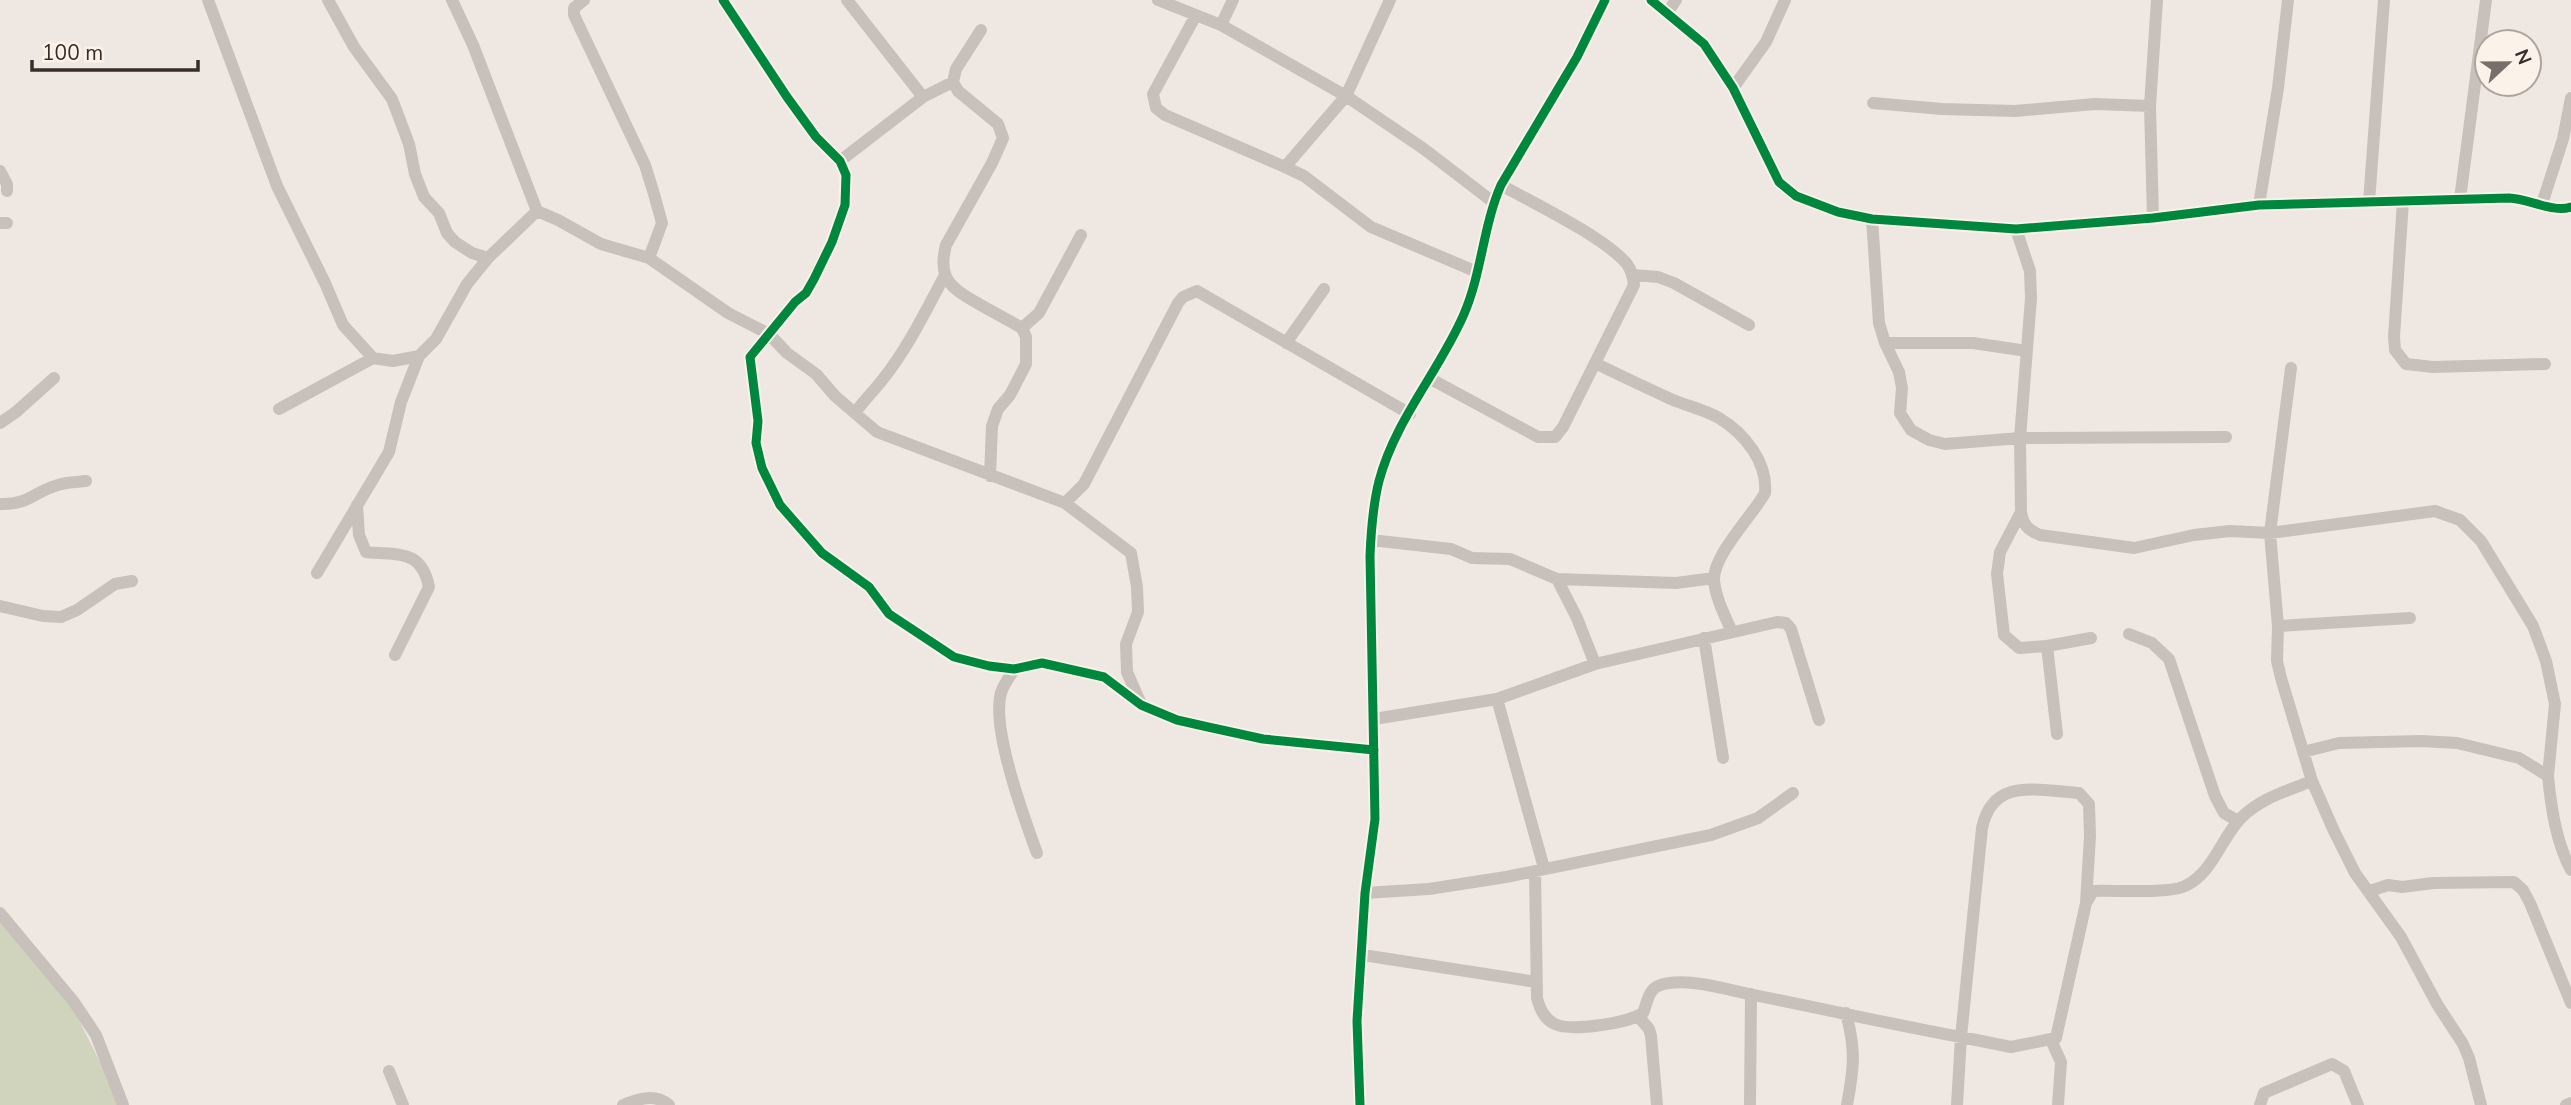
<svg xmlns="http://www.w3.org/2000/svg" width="2571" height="1105" font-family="'Nunito Sans',sans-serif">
  <rect width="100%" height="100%" fill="#efe8e2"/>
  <path fill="#d1d4bc" d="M0,921l75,91 27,54 15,39h-117z"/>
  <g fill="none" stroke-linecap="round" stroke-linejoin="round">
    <path stroke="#c8c0bb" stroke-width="12" d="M208,0l69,186 48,97 18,42 30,33
      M328,0l26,47 38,52 17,45 6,30 9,23 15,16 8,20 8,9 17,11 16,5
      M452,0l21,45 64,166
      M584,0l-10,8v7l71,150 9,29 8,29 -13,35
      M723,0l64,97 29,40 24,24 6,14 -1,30 -13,37 -18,37 -8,14 -11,9 -45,55 8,64 -2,22 6,25 18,37 42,48 47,34 20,27 65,43 35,9 25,3 28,-6 62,14 37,28 36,15 31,7 55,12 111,11
      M847,0l76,97
      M1158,0l63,25 125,71 78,53 69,53
      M1390,0l-44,96 -61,71 19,9 67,51 106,45
      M1651,0l53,44 29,44 46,94 17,14 42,16 34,7 144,10 137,-11 106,-13 250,-7c21,1 44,15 62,9
      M1668,12l8,-12
      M1196,15l-43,79 3,14 9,7 120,52
      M1221,25l12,-25
      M981,30l-25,39 -3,13 5,9 40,33 5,14 -11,25 -46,82c-9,34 5,43 33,59 14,8 29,16 43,24l4,9v27l-16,31 -12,14 -6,17 -2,50
      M1733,88l33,-46 19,-42
      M1873,103l69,6 73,2 80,-7 55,2 3,112
      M2150,106l7,-106
      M840,161l83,-64 30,-15
      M0,171l7,13v7
      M2460,199l26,-199
      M2403,201l-9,136 1,13 11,14 27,3 112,-3
      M2369,202l15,-202
      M2542,204l21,-65 8,-41
      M2259,205l19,-117 10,-88
      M1872,219l7,104 6,20 14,29 3,16 -2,25 11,17 18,10 16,4 75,-6 206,-1
      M0,223h7
      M2016,229l14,42 1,27 -11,140 1,74c2,13 7,18 19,23l94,13 60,-13 36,-4 40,2 165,-22 25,9 21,21 52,85 13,35 9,43 -7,72
      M1633,275l25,2 16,6 75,42
      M1022,328l17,-15 42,-78
      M1286,343l38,-54
      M1885,343h88l54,8
      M1595,363c26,13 52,25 78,37 15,6 32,10 46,18 25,15 49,44 46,75 -12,22 -53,63 -51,88 2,18 11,35 18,51
      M2291,368l-21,165 8,93 -1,35 4,17 31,103 22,50 21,42 46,64 36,67 26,40 6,14 12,47
      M1429,378l109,59h17l8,-10 71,-142c-1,-8 -2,-14 -7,-21 -23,-27 -92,-60 -126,-79
      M279,409l94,-51 20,3 26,-5 17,-17 31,-55 21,-26 49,-47 21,9 43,24 48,14 79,55 41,21 18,19 29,21 19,22 42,36 188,71 66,50 6,34 1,25 -12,32 1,28 14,32
      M855,413c9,-13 19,-22 28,-34 25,-31 43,-69 62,-104
      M0,423l16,-11 38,-34
      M1065,503l19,-19 94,-181 5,-6 14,-6 213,123
      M0,504c29,1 33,-12 58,-19 8,-3 19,-3 28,-4
      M357,505l2,30 7,17c29,4 55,-5 63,35l-34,68
      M2021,512l-21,40 -3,22 7,61 15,13 28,-2 44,-8
      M1371,540l80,9 21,9 38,1 47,20 119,4 38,-5
      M317,573l72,-121 12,-50 18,-46
      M1557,579l20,39 18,46
      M0,606l43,10 18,1 16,-7 38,-26 17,-3
      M2278,626l132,-8
      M2129,634l23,9 17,16 46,137 9,17 14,8
      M1704,638l19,120
      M2047,646l10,88
      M1014,669c-4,8 -11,16 -13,24 -10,35 23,125 36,160
      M1497,699l47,169
      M1374,719l123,-20 98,-35 182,-42 9,1 5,6 28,91
      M2303,752l36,-9 82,-2 36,2 62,15 29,18c3,31 8,66 23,94
      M1535,871l2,127c3,11 7,21 18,26 16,8 74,-1 88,-11 4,-9 5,-23 15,-27 24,-10 67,3 91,8 71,14 141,30 212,43l-4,68
      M2370,891l18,-6 14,2 31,-4 81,-1 9,8 7,13 41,100
      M1365,893l64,-4 77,-12 205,-42 47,-17 35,-25
      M2086,903l4,-67 -1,-32 -10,-11c-40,-2 -86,-17 -97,35l-21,209 50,10 45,-9 30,-135 7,-12c21,-1 76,3 92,-5 27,-12 36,-47 55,-67 19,-20 46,-28 72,-38
      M0,913l74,89 22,33 27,70
      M1363,955l173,27
      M1846,1013c10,38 8,54 1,92
      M1638,1016l11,13 2,7 6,69
      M2051,1040l10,22 -3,43
      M389,1071l14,34
      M623,1105c15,-6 32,-12 46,0
      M1360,1105l-3,-84 8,-128 10,-74 -5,-263c1,-25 3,-51 9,-75 16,-61 61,-111 85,-167 18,-42 19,-88 37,-129l76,-128 28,-57
      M1750,1105l1,-111
      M2260,1105l4,-12 68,-29 12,7 14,34
      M2566,1105l5,-2"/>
    <g stroke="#fbf2ea" stroke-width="13">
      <path id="cycleway" d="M723,0l64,97 29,40 24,24 6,14 -1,30 -13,37 -18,37 -8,14 -11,9 -45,55 8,64 -2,22 6,25 18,37 42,48 47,34 20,27 65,43 35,9 25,3 28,-6 62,14 37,28 36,15 31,7 55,12 111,11
        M1651,0l53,44 29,44 46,94 17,14 42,16 34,7 144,10 137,-11 106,-13 250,-7c21,1 44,15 62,9
        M1360,1105l-3,-84 8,-128 10,-74 -5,-263c1,-25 3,-51 9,-75 16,-61 61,-111 85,-167 18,-42 19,-88 37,-129l76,-128 28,-57"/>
    </g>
    <use href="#cycleway" stroke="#00873e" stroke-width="9"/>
  </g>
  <g transform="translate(2508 63) rotate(68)"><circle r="33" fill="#fbf2ea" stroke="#aea39d" stroke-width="2"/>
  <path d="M0-5L12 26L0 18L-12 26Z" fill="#796e6a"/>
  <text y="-10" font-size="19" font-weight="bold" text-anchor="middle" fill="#3a2d29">N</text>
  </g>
  <path d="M32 60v10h166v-10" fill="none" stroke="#3a2d29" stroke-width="3.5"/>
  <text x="42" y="60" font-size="21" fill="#3a2d29" stroke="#fbf2ea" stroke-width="5" paint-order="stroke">100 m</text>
</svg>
